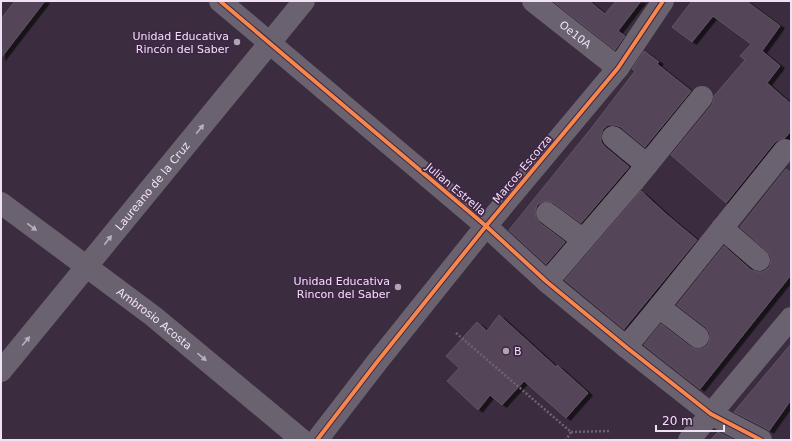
<svg xmlns="http://www.w3.org/2000/svg" width="792" height="441" font-family="'DejaVu Sans',sans-serif">
  <defs>
    <filter id="shadow"><feDropShadow dx="4.5" dy="2.5" stdDeviation="0" flood-color="#0009"/></filter>
  </defs>
  <rect width="100%" height="100%" fill="#3b2d3f"/>
  <path fill="#554459" stroke="#605563" filter="url(#shadow)" d="M15,1h30l-44,57v-39z
    M553,1h36l16,13 11,-13h25l-23,30 7,5 -10,14z
    M692,1h54l34,25 -18,25 18,15 -13,17 24,21v27l-6,7 -5,1 -5,3 -49,61 -55,-48 41,-50 2,-6v-3l31,-36 -5,-4 11,-12 -38,-28 -21,26 -20,-15z
    M644,51l15,11 -2,2 34,27 -46,56 -24,-20 -6,-2h-7l-5,4 -2,6v7l4,5 24,20 -48,56 -27,-20 -6,-2 -6,1 -5,3 -2,7 1,6 4,5 25,19 -19,22 -37,-34 84,-104 42,-55 -3,-2z
    M786,169l5,4v102l-91,114 -56,-44 17,-21 30,23 5,2h6l6,-4 2,-7v-5l-4,-6 -29,-22 47,-59 27,24 6,2h6l6,-4 2,-6v-6l-4,-5 -27,-24z
    M641,191l26,24 30,25 -73,89 -59,-49z
    M499,315l57,52 1,-2 31,28 -22,25 -42,-37 -22,24 -12,-10 -12,15 -31,-29 12,-13 -13,-12 31,-34 10,9z
    M791,344v56l-22,31 -2,-2 -33,-17z
    M718,432l16,8h-24z"/>
  <g fill="none" stroke-linecap="round" stroke-linejoin="round">
    <path stroke="#6e6470" stroke-width="2.5" stroke-dasharray="2 2" stroke-linecap="butt" d="M456,333l115,99 -5,8
      M571,432l38,-1"/>
    <g stroke="#6b626f" stroke-width="22">
      <path id="s1" d="M533,1l85,67"/>
      <path d="M613,137l34,28"/>
      <path id="s2" d="M1,203l152,113 149,124"/>
      <path d="M547,213l36,27"/>
      <path d="M722,228l37,32"/>
      <path d="M547,282l86,-100 69,-85"/>
      <path d="M659,307l39,30"/>
      <path d="M626,347l33,-40 126,-157"/>
      <path id="s3" d="M1,371l303,-370"/>
      <path d="M711,414l50,26"/>
      <path d="M317,440l60,-78 109,-136 132,-158 45,-67"/>
    </g>
    <path stroke="#6b626f" stroke-width="22" d="M220,1l266,225 61,56 79,65 85,67
      M689,440l102,-122"/>
    <g stroke="#3f2646" stroke-width="6">
      <path id="cycleway" d="M220,1l266,225 61,56 79,65 85,67 50,26
        M317,440l60,-78 109,-136 132,-158 45,-67"/>
    </g>
    <use href="#cycleway" stroke="#f5874c" stroke-width="4"/>
  </g>
  <defs><path id="oneway-solid" d="M-6-.8H1V-3.2L6.5 0L1 3.2V.8H-6Z"/></defs>
  <g fill="#bbaebf">
    <use href="#oneway-solid" transform="translate(200 129) rotate(-51)"/>
    <use href="#oneway-solid" transform="translate(32 227) rotate(37)"/>
    <use href="#oneway-solid" transform="translate(108 240) rotate(-51)"/>
    <use href="#oneway-solid" transform="translate(26 341) rotate(-50)"/>
    <use href="#oneway-solid" transform="translate(202 357) rotate(40)"/>
  </g>
  <g fill="#b1a2b5" stroke="#3f2646" stroke-width="1.5">
    <circle cx="237" cy="42" r="4"/>
    <circle cx="398" cy="287" r="4"/>
    <circle cx="506" cy="351" r="4"/>
  </g>
  <g text-anchor="middle" stroke-width="3.5" stroke-linejoin="round" paint-order="stroke">
    <g font-size="11" fill="#f1e1f5" stroke="#3f2646">
      <text dy="4" stroke="none"><textPath href="#s1" startOffset="54">Oe10A</textPath></text>
      <text transform="translate(522 169) rotate(-50)" y="4">Marcos Escorza</text>
      <text dy="4" stroke="none"><textPath href="#s3" startOffset="239">Laureano de la Cruz</textPath></text>
      <text transform="translate(456 189) rotate(40)" y="4">Julian Estrella</text>
      <text dy="4" stroke="none"><textPath href="#s2" startOffset="192">Ambrosio Acosta</textPath></text>
    </g>
    <g font-size="11" fill="#f1e1f5" stroke="#3f2646" text-anchor="end">
      <text x="229" y="40">Unidad Educativa<tspan x="229" dy="13">Rincón del Saber</tspan></text>
      <text x="390" y="285">Unidad Educativa<tspan x="390" dy="13">Rincon del Saber</tspan></text>
      <text x="514" y="355" text-anchor="start">B</text>
    </g>
  </g>
  <rect width="792" height="441" fill="none" stroke="#f1e1f5" stroke-width="4"/>
  <path d="M656 425v6h68v-6" fill="none" stroke="#f1e1f5" stroke-width="2"/>
  <text x="662" y="425" font-size="12" fill="#f1e1f5" stroke="#3f2646" stroke-width="3" paint-order="stroke">20 m</text>
</svg>
